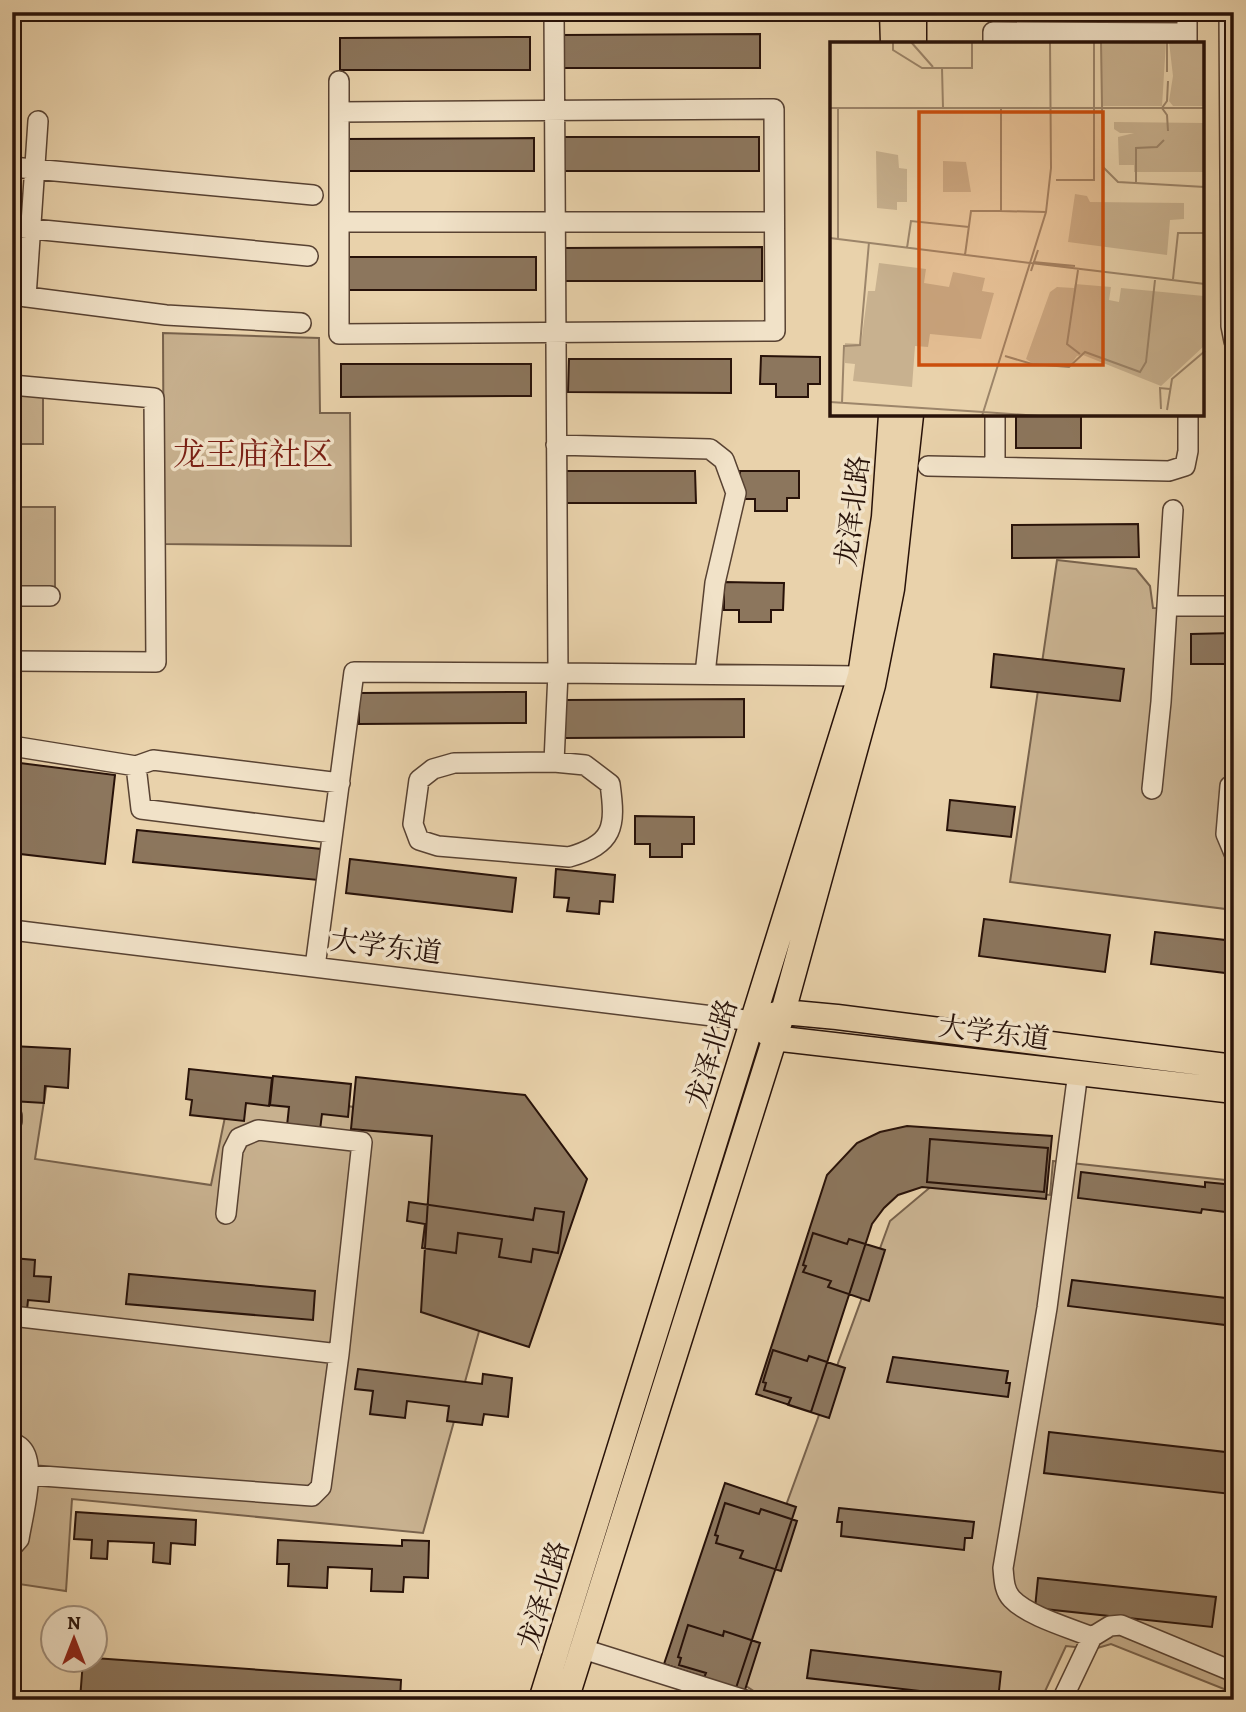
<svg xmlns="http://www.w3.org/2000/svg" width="1246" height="1712" font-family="Alegreya,'Noto Serif SC',serif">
  <rect width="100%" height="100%" fill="#e9d2ab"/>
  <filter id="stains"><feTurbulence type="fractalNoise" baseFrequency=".00286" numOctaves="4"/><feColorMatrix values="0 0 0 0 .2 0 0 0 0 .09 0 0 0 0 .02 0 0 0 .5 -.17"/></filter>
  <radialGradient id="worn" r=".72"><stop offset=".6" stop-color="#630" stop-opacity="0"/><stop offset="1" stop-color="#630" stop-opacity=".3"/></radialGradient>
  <path fill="#c8b18f" stroke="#78624c" stroke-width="2" d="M163,333l156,5 1,75h30l1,133 -187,-2z
    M12,393l31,3v48h-31z
    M12,507h43v80l-43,-1z
    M1057,560l79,9 14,17 3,22 81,1v301l-224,-28z
    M12,1058l38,5 -15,96 176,26 21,-102 217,43 59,101 -85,306 -351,-34 -6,92 -54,-8z
    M1053,1161l181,20v512l-123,-49 -17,5 -28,-3 -25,54h-262l-15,-2 -39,-26 165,-451 44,-37 116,11z"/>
  <path fill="#8c765d" stroke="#281209" stroke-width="2" d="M760,34v34h-199v-33z
    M530,37v33h-190v-32z
    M560,137h199v34h-199z
    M534,138v33h-190v-32z
    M762,247v34h-199v-33z
    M346,257h190v33h-190z
    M761,356l59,1v27h-12v13h-32v-13h-16z
    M569,359h162v34l-163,-1z
    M341,364h190v32l-190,1z
    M1016,415h65v33h-65z
    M562,471h133l1,32h-134z
    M740,471h59v27h-12v13h-32v-12h-15z
    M1138,524l1,33 -127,1v-33z
    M724,582l60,1 -1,27h-12v12h-32v-12h-15z
    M1234,633v31h-43v-30z
    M994,654l130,15 -4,32 -129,-14z
    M526,692v31l-167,1v-31z
    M744,699v38l-179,1v-38z
    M12,762l103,13 -10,89 -93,-11z
    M950,800l65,7 -4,30 -64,-7z
    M635,816l59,1v27h-12v13h-32v-13h-15z
    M137,830l184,19 -3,31 -185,-18z
    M350,859l166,19 -4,34 -166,-19z
    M556,869l59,6 -2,27 -13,-1 -1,13 -32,-3 2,-13 -15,-1z
    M984,919l126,16 -5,37 -126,-16z
    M1155,932l79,9v33l-83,-10z
    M12,1046l58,3 -2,39 -23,-2 -1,17 -32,-2z
    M189,1069l83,9 -3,28 -23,-3 -2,18 -54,-6 2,-15 -6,-1z
    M273,1076l78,8 -3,33 -26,-3 -2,16 -33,-4 2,-19 -19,-2z
    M356,1077l169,18 62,84 -58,168 -108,-35 11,-176 -81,-7z
    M907,1126l145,10 -6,63 -124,-12 -24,8 -14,13 -12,16 -61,188 -55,-18 71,-219 30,-32 23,-11z
    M930,1139l118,9 -4,44 -117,-10z
    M1081,1172l124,15v-5l29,3v28l-32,-4 -1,4 -123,-15z
    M409,1202l124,18 2,-12 29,4 -6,41 -25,-4 -2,13 -32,-5 3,-18 -44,-6 -2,20 -34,-5 3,-24 -18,-3z
    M813,1233l34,11 2,-5 36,11 -16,51 -41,-14 3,-6 -28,-9 3,-6 -3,-1z
    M12,1258l23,2 -1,16 17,1 -2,25 -21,-2 -1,10 -15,-2z
    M129,1274l186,17 -2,29 -187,-16z
    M1072,1280l162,19v27l-166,-20z
    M773,1350l34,11 2,-5 36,12 -16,50 -41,-13 3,-7 -27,-8 2,-7 -3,-1z
    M893,1357l115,14 -2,12h4l-2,14 -121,-15z
    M358,1369l124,15 1,-10 29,4 -4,39 -24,-3 -2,11 -35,-4 2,-15 -42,-5 -2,17 -35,-4 3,-23 -18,-2z
    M1049,1432l185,21 -3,41 -187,-21z
    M725,1483l71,24 -60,181 -72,-24z
    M725,1503l34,11 2,-5 36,12 -16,50 -41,-13 3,-7 -27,-8 2,-7 -3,-1z
    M839,1508l135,14 -2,16h-7l-1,12 -123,-14 1,-14h-5z
    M76,1512l120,8 -1,25 -24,-2 -1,21 -17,-2 1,-19 -46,-2 -1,18 -16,-1 1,-18 -18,-1z
    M278,1540l124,6v-6l27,1 -1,37 -24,-1 -1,15 -32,-1 1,-22 -44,-2 -1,21 -39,-2 1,-22h-12z
    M1038,1578l178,19 -4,30 -177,-19z
    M688,1625l35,11 1,-5 36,12 -16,50 -41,-13 3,-7 -27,-8 2,-7 -3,-1z
    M811,1650l190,22 -3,28 -191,-22z
    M94,1658l307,22 -1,20h-320l3,-40h11z"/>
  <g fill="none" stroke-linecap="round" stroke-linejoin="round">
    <g stroke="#584232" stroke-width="22">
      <path id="minor" d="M554,12l4,661 302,3
        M1187,12v31
        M1229,12l2,314 3,15
        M993,44v-12l194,1
        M339,112l435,-3 1,222 -436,3v-253
        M12,167l301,28
        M339,222h435
        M12,227l296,29
        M12,295l154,20 135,8
        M26,297l12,-176
        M12,385l142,13 2,264 -144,-1
        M995,415v52
        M556,445l154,4 14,11 12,33 -21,90 -10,91
        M928,466l241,5 16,-5 3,-15v-36
        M12,596h38
        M1167,606h67
        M12,746l124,20 17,-6 187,23
        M554,762l31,3 25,19c6,43 4,60 -41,73l-131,-11 -19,-6 -6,-16 6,-44 14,-11 21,-6z
        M136,766l5,43 191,24
        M1230,786l-4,48 8,19
        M1152,789l9,-87 12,-192
        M12,930l741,91
        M315,967l39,-295 204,1 -4,89
        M1078,1072l-31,236 -44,260c1,11 1,23 9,31 16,17 58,29 80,38
        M12,1116v5
        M12,1316l327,38
        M12,1442c4,2 8,4 10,7 15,16 0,70 -3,90l-7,8
        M29,1475l283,21 9,-9 18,-133 23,-212 -104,-12 -19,8 -6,12 -7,64
        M583,1649l162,51
        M1062,1700l30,-63 18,-11 11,-1 113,47"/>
    </g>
    <g stroke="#281209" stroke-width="27">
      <path id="major" d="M892,12l1,32
        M914,12v32
        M767,1017l16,-5 54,5 397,50
        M761,1028l12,10 461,53
        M541,1700l319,-1024 24,-159 7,-102
        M566,1700l217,-688 90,-327 19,-96 19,-174"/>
    </g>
    <use href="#minor" stroke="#f1e2c8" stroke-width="19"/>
    <use href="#major" stroke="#e9d2ab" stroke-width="24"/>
  </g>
  <g text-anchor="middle" stroke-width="7" stroke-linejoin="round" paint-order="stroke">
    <g font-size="28" fill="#281209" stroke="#f1e2c8">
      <text transform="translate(852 511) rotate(-83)" y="10">龙泽北路</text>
      <text transform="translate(386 946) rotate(7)" y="10">大学东道</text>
      <text transform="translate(994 1032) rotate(7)" y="10">大学东道</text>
      <text transform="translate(711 1053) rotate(-73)" y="10">龙泽北路</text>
      <text transform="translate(543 1595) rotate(-73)" y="10">龙泽北路</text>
    </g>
    <g font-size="32" fill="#7a1f14" stroke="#f1e2c8">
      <text x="253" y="465">龙王庙社区</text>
    </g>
  </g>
  <g transform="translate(830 42)">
    <rect width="374" height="374" fill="#e9d2ab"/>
    <path d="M336,0l-4,64h-60l-1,-62zM339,0h35v64h-31l-4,-5 4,-25zM284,80l90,1v49h-70v-7h-15l-1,-28 16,-4h-14l-6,-4zM46,109l22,4 1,13 8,1v33h-10v8l-20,-2zM113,119l23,1 5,30h-28zM245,152l12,2 3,6 94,1v16l-14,1 -3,35 -99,-13zM49,221l47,6 -2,14 25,4 4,-15 32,6 -3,13 12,2 -13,46 -51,-5 -2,13 -13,-1 -3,41 -59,-6 2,-17 -10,-1v-20l16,1 7,-53h7zM245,242l36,3 -2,13 10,2 2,-14 83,8v50l-43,40 -78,-31 -6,1 -8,11 -37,-4 -6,-4 24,-67 7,-5 17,1z" fill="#c8b18f"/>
    <path fill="none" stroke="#9c856a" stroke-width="2" d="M63,0v8l29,18h50v-26M81,0l22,25M271,0l2,125 15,15 87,5M337,0v30M112,26l1,40M338,39l-1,20 -5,7 5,7 1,16M0,66h375M8,66v131M171,67v102l45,1M226,138h38v-138M306,140v-34l21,-1 7,-7M0,196l200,25M77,206l4,-27 58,6M135,213l6,-44h30M203,220l42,4M201,221l174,21M248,228l-11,74 13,10M201,229l7,-21M343,237l5,-46h27M175,314l27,8 37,3 16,-15 55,20 6,-10 9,-82M0,360l153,10M12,361l2,-57 16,-1 9,-103M331,367l-1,-21 10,1M337,368l5,-31 33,-28M153,370l56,4M152,374l64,-204 5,-44 -1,-126"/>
    <path fill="#cb4e0c" fill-opacity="0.15" stroke="#cb4e0c" stroke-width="3.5" d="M89,70h184v253h-184z"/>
    <rect width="374" height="374" fill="none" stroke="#281209" stroke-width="3.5"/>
  </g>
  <rect width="1246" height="1712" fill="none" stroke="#e9d2ab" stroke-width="42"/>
  <rect x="14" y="14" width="1218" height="1684" fill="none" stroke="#281209" stroke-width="3.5"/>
  <rect x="21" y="21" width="1204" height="1670" fill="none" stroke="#281209" stroke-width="2"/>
  <g transform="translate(74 1639)"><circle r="33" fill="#f1e2c8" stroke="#a18f7c" stroke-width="2"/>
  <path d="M0-5L12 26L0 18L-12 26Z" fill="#8f2418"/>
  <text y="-10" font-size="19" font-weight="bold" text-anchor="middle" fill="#281209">N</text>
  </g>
  <rect width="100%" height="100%" filter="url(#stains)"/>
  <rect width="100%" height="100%" fill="url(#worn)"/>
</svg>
